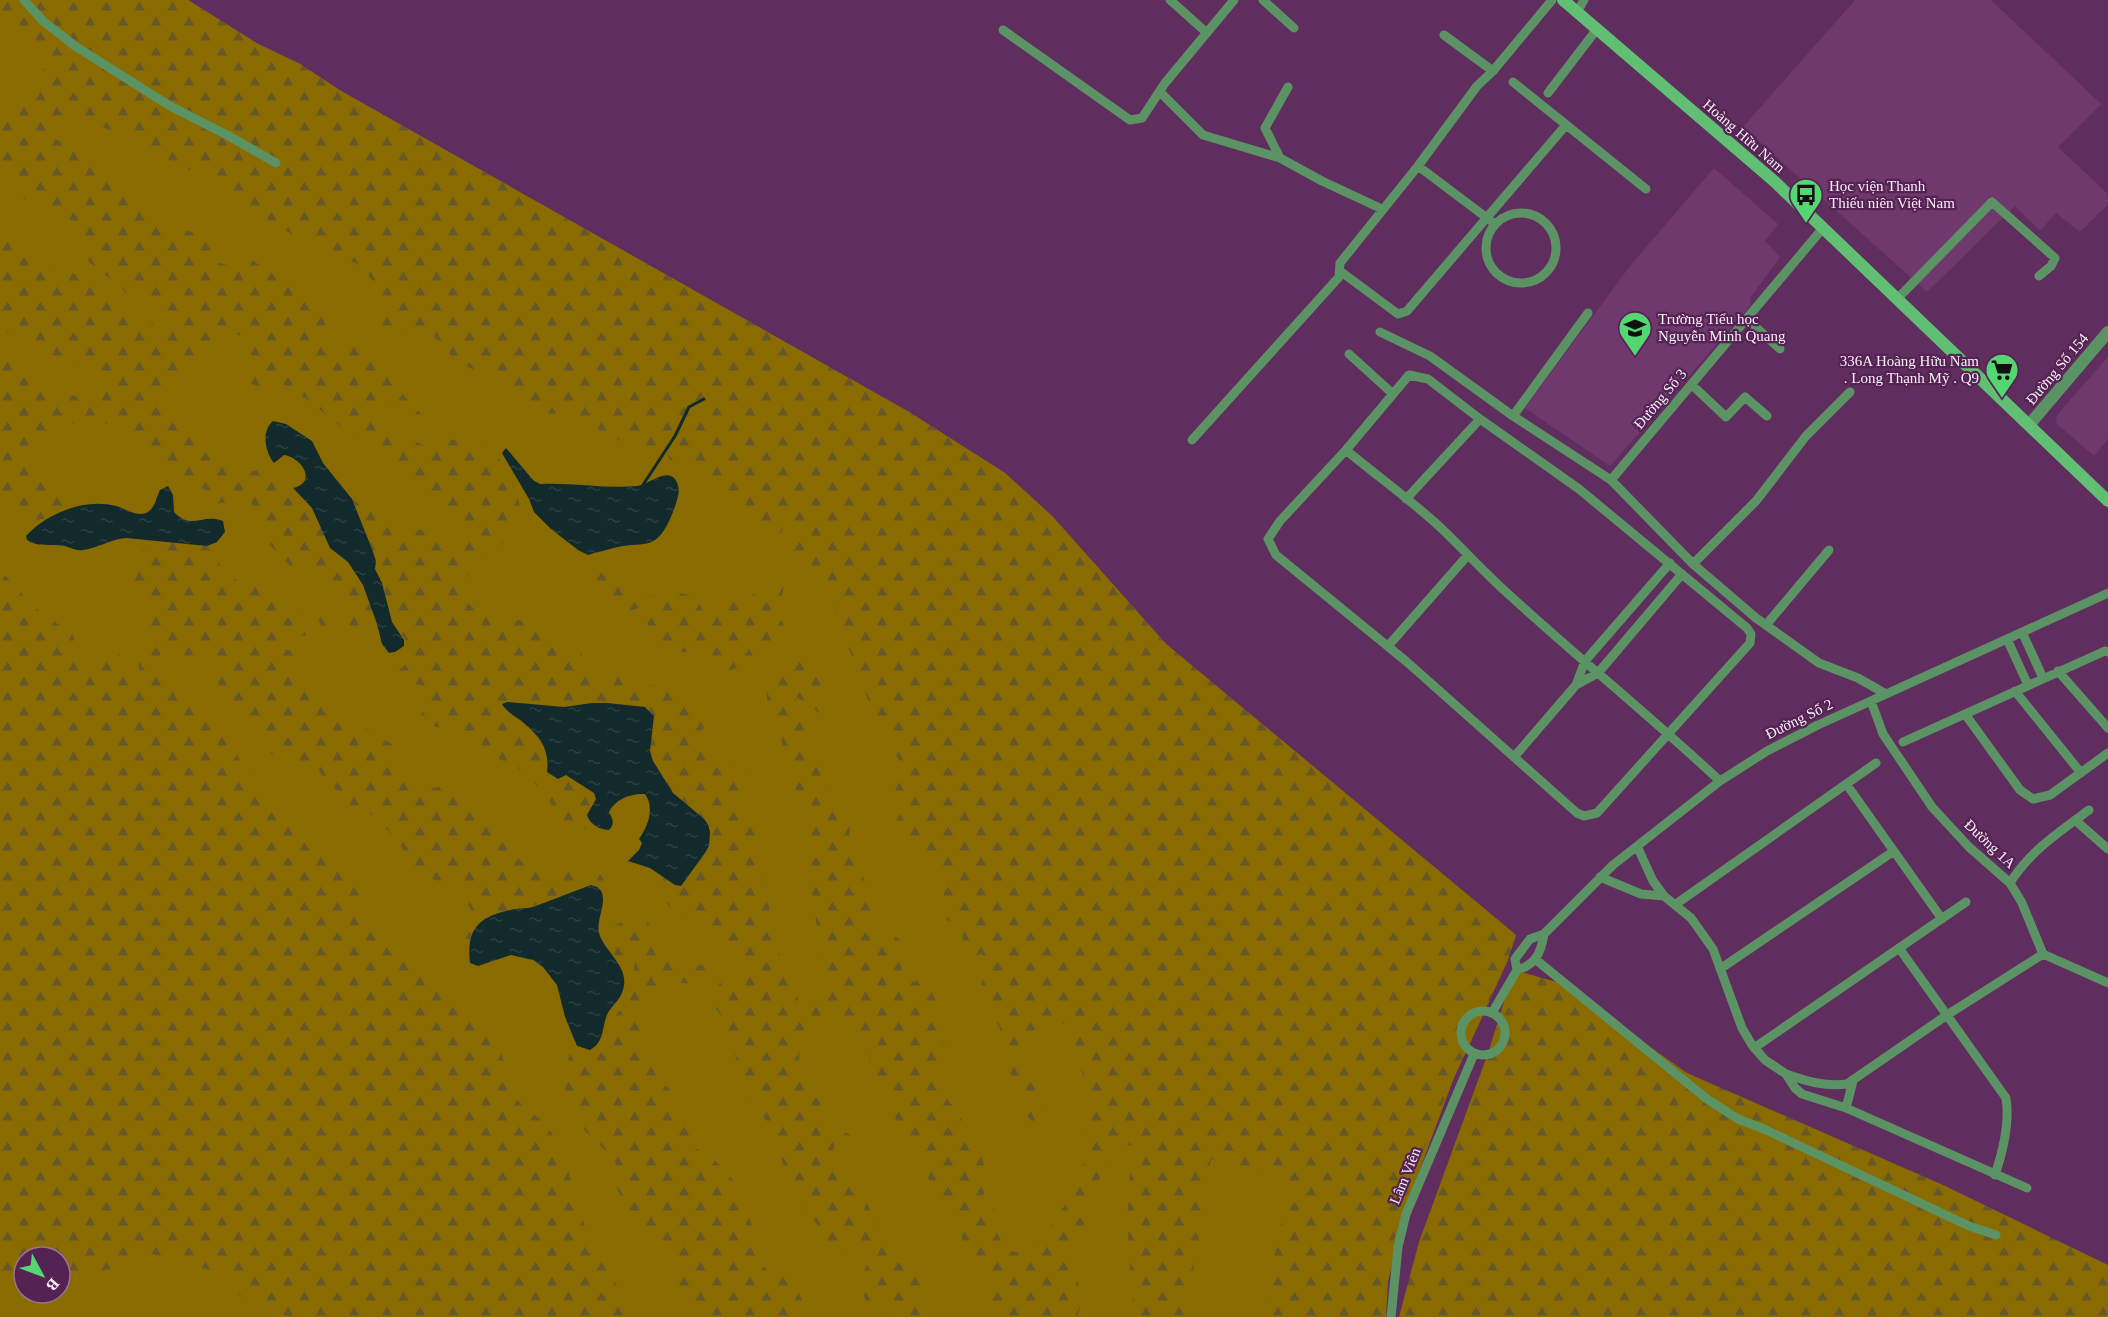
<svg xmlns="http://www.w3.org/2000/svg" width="2108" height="1317" font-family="'Times New Roman',serif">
  <defs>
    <pattern id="forest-firs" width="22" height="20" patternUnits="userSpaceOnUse" patternTransform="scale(1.5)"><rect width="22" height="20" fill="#8a6b00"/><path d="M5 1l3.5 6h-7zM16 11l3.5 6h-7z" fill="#675829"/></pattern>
    <pattern id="water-ripples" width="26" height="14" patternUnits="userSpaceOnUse" patternTransform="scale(1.5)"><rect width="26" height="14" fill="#132a2d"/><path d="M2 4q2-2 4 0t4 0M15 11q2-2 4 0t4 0" fill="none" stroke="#2a3f42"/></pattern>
  </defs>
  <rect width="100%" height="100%" fill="#602d5f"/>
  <path fill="#70396e" d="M1855,0h136l110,104 -43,43 50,47v10l-28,28 -24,-19 -16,18 -25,-25 -88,86 -184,-165z
    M1714,168l64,56 -13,17 15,16 -30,41 1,7 -141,161 -85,-58 105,-142z
    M2108,357v82l-14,17 -38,-33 1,-8z"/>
  <path fill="#8a6b00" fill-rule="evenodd" d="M0,0h188l70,44 42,20 41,27 568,321 96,61 48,44 113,127 350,291 -9,27 -18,33 -31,72 -54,145 -16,70 -2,35h-1386zM24,1257h36v36h-36z"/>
  <path fill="url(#forest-firs)" fill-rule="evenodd" d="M0,0h188l70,44 42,20 41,27 568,321 96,61 48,44 113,127 350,291 -9,27c-18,40 -36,80 -55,120 -33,76 -66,152 -69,235h-121l21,-102 3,-35 -75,-21 -25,158h-52l-7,-95 3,-48 9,-28 -37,-3 8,19 -8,9 -16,51 -15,26 11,53 -5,16h-78l-11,-18v-11l5,-3 2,-6c-8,-10 -19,-16 -26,-28l-80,-144 -26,-63 -12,-19 -11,-7 -16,2 -11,7 -3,9 -8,9 -3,10 1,27 8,12 15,3 7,5 -5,8 -2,12 8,14 14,-4 7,4 -1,7 -10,-2 -6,2c-6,16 6,22 16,33 5,6 6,16 9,23l-3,3 -9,-4 -6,2 5,14 11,5 5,-6 5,-14 4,-3c13,10 5,23 6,36 1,10 10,30 21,31 4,1 9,-1 14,-1 6,10 15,43 14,55h-40l-3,-10 -7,-6 -8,2 -4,-3 -4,-22c1,-7 8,-13 10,-21l-11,-13 -15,-7 -2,2 5,10 -3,4 -9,1 -7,-5 -7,-19 -19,-22 -20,-43 -3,-18 -9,-18 -25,-39 -22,-70 -17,-24 14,-14 8,2 13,-9 -7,-18 -22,-22 -4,-16 -4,-6 -21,5c-19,-11 -30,-31 -38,-51l35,19 24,-33 4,-7 1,-14 -2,-8 -5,-6 -30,-25 -20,-32 -3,-10 4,-35 -9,-9 -38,-4h-15l-28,4 -57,-5 -5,2c4,7 12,11 18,16 20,15 29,27 27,53l4,3 15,-1 28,18 3,5 -8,23 9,8 -5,2 -32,-10 -7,-7 -6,-20 -18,-14 -4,-6 -8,-6 -12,-4 -17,-13 -18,-7 -20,-15 -26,-4 -5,-7c4,-11 11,-19 13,-30l-29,-7 -6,-10 11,-9 11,-18 -13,-2 -10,-13 -8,-17 -7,-29 -5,-9 -5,-25 -20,-50 6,4 13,-4 17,20 13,3 7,7 13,1 10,6 16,19 20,-18v-6l-159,-131 -27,-17 -20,5 -13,-6 5,-18 -2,-12 1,-11 -18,-8 -10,13 -15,7 -22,5 -34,40 18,24 18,12 16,19 35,16 16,2 18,-8 1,8 9,6 28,31 18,40 18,14 15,23 14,39 -22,5h-32l-6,-11 8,-7 15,3 8,-4 -4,-8 -33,-29 -18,-4 -33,-34 -9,-34 -9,-4 -7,4 -20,3 -2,-11 -27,-11 -15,-17 -63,-41 -25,-4 -24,9 -9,12 -10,6 -7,17 8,11 23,23 19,8c-18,4 -36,15 -54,14l-10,-13 -19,-13v-136l13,2 11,5 7,18 8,7 42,7 14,-4 5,-8v-7l-10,-9 -14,-6 -16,-3 -19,-13 -41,-17v-101l12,6 10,11 33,21 28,10 35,31 22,7 19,14 4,-5 -5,-8 -15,-13 -16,-9 -6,-7 -31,-24 -15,-22 -6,-25 -21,-2 -11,-7 -17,-11 -5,-12 -15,-11v-72l2,2 27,3 10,-11 7,-37 -9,-17 -37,-21zM59,115l52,15 50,26 40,19 73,49 28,16 60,26 15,22 7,21 -5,20 14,5 33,-6 32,35 36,15 37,35 36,1 58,29 20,4 18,-3 7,5 -2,7 2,4 30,13 40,34 17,4 11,29 14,-8 3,-18 9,-1 -1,17 -6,26c16,10 34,21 44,39 7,15 10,33 16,48 15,42 30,89 58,125l-13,30 10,5 -1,8 -5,11 11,21 21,9 16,19v48l15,6 4,13 -4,14 2,6 7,2 13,-6 5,4 -6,33 3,12 17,25 3,20 10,32 2,16 8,9 5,12 6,6 10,-2 -3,-29 -17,-26 -9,-17c14,-20 29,-27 53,-25l21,71 -5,46 3,15 -22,49 -12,17 -14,15 -22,15 -10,-1 -11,-20 -2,-24 -11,-11c11,-29 -11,-60 -26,-84 -4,-7 -13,-15 -15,-23 -1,-7 2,-16 2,-23 1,-36 1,-57 -21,-87l-13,4 -9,-16 -1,-27 -12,-9 -14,-3 -2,-21 2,-14c-16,-22 -32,-43 -22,-70l-25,-34 -6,-23 -17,-36 -9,-34 26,18 3,-26 -12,-18 -4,-13 -7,-3 -29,21 -6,9 1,17 12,28 4,19 11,20 -1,19 17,18 10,3 4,6v10l-21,7 18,125 9,32v9l-6,7h-26v-6l-8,-11 -3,-16 -13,-30 -5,-22v-27l-7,-14 3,-16 -9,-22 8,-13 -21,-20 6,-11 3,-14 -20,-22 -7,5 -9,-7 -5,-10 -17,3 3,-13 10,-15 -27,-23 -25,-15 -18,2 -6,-6 -1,-9 -9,-3 -11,24 -5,5c-11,-21 -18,-47 -40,-57l-13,7 -5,-10v-15l-39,-4 -12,-5 -16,1 -15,-15 -2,-18 9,-12 28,-24 22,-27c-2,-26 -15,-51 -31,-72l-42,-8 -21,9 -35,-20 -19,-17 13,-4 20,9 14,-2c-7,-9 -15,-16 -23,-24 -14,-16 -23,-34 -39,-49l-9,2 -10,7 -22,-15 1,-6 9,-5v-9l-23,-20 -61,-40 -11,12 -26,-8 7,-16 -10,-8 -53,-14 -20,-19 -19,-25 -18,-16 -21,-17 -16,-4 -13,-12z
    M158,540l49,6c15,22 21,34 49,41l6,8 32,7 17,23 -3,9c-10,5 -18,2 -28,8l5,7 7,2c2,6 2,13 5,18 13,29 67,59 94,74l17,43 14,3 27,-3 10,7 2,13c13,8 36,21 45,33 10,14 12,24 31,33 21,10 54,-18 67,8l-3,10 -4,-4 -42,11 -24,10 -22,3 -31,14 -8,16 -5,-2 -2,-7 8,-21 -13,-22 -39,-14c-12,-23 -31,-46 -51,-62l-16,2 -10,-19 -18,-16 -7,-12 -15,-3 -15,-10 -13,2 -10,-8 3,-16 -48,-45 -5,-32c-12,-5 -17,-5 -27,4h-6l-4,-12 -11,1 -7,8 2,12 5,10 22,14 38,46 21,33 68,85 20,1 28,44 4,18 23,33 67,50 13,15 29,29 8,26 2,17 16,20 22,14 20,44 18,60 29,52 15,38h-341l-28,-16 -20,-5 -9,-20 -78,-22 -93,32v-29h-36v28l-24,2v-717l33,36 40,29 7,23 38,-5 21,22c0,-22 -1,-24 18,-38l-3,-8 -8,-5c5,-22 7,-27 -11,-42l-3,-23 12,-10z
    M587,568l22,6 6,12 15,-3 1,10c11,2 22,3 34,3 6,0 13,-3 19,-2 15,2 23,20 21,33l3,5c6,-10 16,-31 24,-39l6,3 10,2 26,-19 11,4 -3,12 -7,15 14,23 -1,11 -37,1 -3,2 6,10 -9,8 -21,7c-16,-11 -30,-22 -50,-20l-22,-20 -5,-9 7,-8 -13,-8c-6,2 -13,5 -19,5 -16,-2 -30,-30 -35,-44z
    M634,919l13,2 14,17 13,25 -2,5h21l11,-4 8,2 2,5 -22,13 -23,-3 -12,5 -9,6c-4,17 -12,54 4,67 4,2 10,4 14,6l-11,12 24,20 -6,8 -1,8 15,14h5l-1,10 4,11c16,7 32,22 41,37 5,8 6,18 10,27 5,11 11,17 2,29l4,8 20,29 13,-2c11,13 23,24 16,41h-97l-23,-21 -5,-8 1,-8 4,-7 -8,-21 -9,-12 -13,-2 -20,-18 -18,-41 3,-14 -4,-8 -27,-26 -20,-27v-31l5,-21 5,-10 2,4 23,-6 31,-47 4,-30 -8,-5 -13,-3 2,-7c-13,-21 -1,-25 18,-29z
    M1514,970l46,13 127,90 256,112 165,80v52h-709l20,-75 69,-189z"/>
  <path fill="url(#water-ripples)" d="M273,421l13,3 26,17 11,22 29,36 20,50 4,12 -1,8 7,14 10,39 12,18v6l-9,6 -6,1 -7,-9 -5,-20 -14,-39 -15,-23 -18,-14 -18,-40 -19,-20c24,-5 10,-30 -9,-33l-10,8c-9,-11 -13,-32 -1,-42z
    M506,448l27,32 7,4c32,-2 65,5 97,2 10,-1 24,-14 34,-10 7,3 9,14 7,20 -3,13 -12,37 -23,44 -9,6 -21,4 -32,6 -11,2 -24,6 -35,9l-10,-5 -27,-21 -17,-17 -5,-13 -27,-46z
    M168,486l5,9 1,17c18,19 28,1 49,9l2,11 -8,10 -10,4 -81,-8c-15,1 -28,10 -43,12 -8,1 -11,-2 -18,-4 -13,-3 -27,2 -38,-6l-1,-4c21,-23 59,-38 90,-30 9,2 20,11 30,7 9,-4 10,-15 14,-23z
    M507,702l57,5 28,-4h15l38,4 9,9 -4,35 3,10 20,32 30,25 5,6 2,8 -1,14 -4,7 -24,33 -6,-1 -25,-17 -22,-7 11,-11 3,-7 -3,-4c9,-13 16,-31 6,-45 -14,-1 -30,5 -36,18 4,8 6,11 0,18 -10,-1 -18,-4 -22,-15l9,-16 -2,-6 -28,-18 -8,4 -11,-7c3,-24 -8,-37 -27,-52 -7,-5 -14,-9 -18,-16z
    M591,885c24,5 4,32 8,48 6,21 35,35 22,62 -4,8 -13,14 -15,23 -4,12 -3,25 -16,32l-13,-4 -12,-29 -8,-32 -14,-18 -10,-7 -22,-5 -33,11 -8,-3c-4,-33 8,-46 40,-53 7,-2 16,-1 23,-3 20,-7 38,-15 58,-22z"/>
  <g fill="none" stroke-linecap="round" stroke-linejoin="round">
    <path stroke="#132a2d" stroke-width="3" d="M641,488l34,-52 14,-29 15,-8"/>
    <path stroke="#5b9364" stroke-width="9" d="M24,0l19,21 32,25 95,60 59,30 47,27
      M1170,0l37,33
      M1263,0l31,28
      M1577,12l7,-12
      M1003,30l127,90 12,-2 23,-35 69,-83
      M1444,35l49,36
      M1513,82l133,107
      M1288,87l-23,41 15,30 42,23 60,28
      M1160,92l43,43 77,23
      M1548,93l49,-64
      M1418,166l73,55
      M1486 248a35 35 0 1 1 70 0a35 35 0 1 1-70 0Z
      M1340,271l58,43 9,-3 159,-186
      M1898,298l94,-96 63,56 -4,8 -12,10
      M1747,319l33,30
      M1380,332l50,24 83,60 98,64 82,84 63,54 63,45 39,15 28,16
      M1349,354l44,40
      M1692,385l34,32 19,-20 22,19
      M1513,416l75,-103
      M1192,440l147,-163 1,-14 78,-97 59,-80 16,-15 59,-71
      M1346,450l-66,71 -12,18 8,16 131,107 170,151 7,3 13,-3 153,-170 1,-9 -4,-6 -168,-139 -99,-70 -52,-40 -19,-4 -63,75c31,26 65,50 95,78 22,21 42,43 64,63 71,65 145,125 215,190
      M1611,480l212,-252
      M1406,499l74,-80
      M1693,564l63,-63 50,-65 44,-44
      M1766,625l63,-75
      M2022,632l21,46
      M2007,639l21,46
      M1388,646l80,-91
      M2058,671l50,57
      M1576,685l22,-12 84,-99
      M2015,691l66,82
      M1871,701l12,33 49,73 37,40 41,36 12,20 21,51 65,29
      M1965,714l55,76 13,9 17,-4 58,-42
      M1903,742l202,-91 3,1
      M1514,757l62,-72 9,-24 85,-98
      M1847,785l95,134
      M2075,820l33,29
      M1637,846l16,35 11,15 27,22 22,31 29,79 10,17 13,15 21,14 9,14 7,6 44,14 181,80
      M1600,877l41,17 23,2
      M2010,883c20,-32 49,-51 79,-73
      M1676,904l200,-141
      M1899,948l107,150c4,25 -3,53 -11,77
      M1535,959l172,140 31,20 26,10 205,97 27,9
      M1720,969l174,-118
      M1517,970c19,-5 24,-18 27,-36
      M1461 1033a22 22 0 1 1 44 0a22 22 0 1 1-44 0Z
      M1492,1013l25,-43 -2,-11 15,-20 14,-5 69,-69 107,-84 47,-30 51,-26 290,-132
      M1754,1048l212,-146
      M1786,1074c20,7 39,13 61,10l100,-69 96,-61
      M1846,1108l7,-27
      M1391,1317l7,-70 8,-33 68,-160"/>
    <path stroke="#5b9364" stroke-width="12" d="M2029,425l79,-93"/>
    <path stroke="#61bf73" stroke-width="12" d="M1563,0l211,181 334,320"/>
  </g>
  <defs>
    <g id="bus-pin" transform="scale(1.725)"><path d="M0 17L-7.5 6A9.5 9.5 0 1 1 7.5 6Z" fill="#54d672" stroke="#542253"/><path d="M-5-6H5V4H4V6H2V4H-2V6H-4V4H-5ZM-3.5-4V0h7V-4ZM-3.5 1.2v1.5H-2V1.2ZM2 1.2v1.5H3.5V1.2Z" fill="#111"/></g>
    <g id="school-pin" transform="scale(1.725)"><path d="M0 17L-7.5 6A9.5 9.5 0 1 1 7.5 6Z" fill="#54d672" stroke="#542253"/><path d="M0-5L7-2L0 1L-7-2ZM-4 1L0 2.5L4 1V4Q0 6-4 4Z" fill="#111"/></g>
    <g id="supermarket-pin" transform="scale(1.725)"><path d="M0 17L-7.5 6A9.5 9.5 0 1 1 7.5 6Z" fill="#54d672" stroke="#542253"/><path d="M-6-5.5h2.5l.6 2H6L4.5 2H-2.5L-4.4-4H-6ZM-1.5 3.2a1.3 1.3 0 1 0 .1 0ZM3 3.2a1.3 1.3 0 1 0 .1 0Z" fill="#111"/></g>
  </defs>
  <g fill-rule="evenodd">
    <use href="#bus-pin" x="1806" y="195"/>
    <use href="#school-pin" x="1635" y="328"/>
    <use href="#supermarket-pin" x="2002" y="370"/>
  </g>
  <g text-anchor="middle" stroke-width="4.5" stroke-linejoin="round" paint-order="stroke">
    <g font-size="15" fill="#fbeffa" stroke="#542253">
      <text transform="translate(1744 136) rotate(41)" y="5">Hoàng Hữu Nam</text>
      <text transform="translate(2057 369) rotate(-50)" y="5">Đường Số 154</text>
      <text transform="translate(1660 399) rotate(-50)" y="5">Đường Số 3</text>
      <text transform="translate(1799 719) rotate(-26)" y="5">Đường Số 2</text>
      <text transform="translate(1990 844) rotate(43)" y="5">Đường 1A</text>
      <text transform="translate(1405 1176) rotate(-68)" y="5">Lâm Viên</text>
    </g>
    <g font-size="15" fill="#fbeffa" stroke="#542253" text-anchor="start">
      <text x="1829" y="191">Học viện Thanh<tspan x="1829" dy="17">Thiếu niên Việt Nam</tspan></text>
      <text x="1658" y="324">Trường Tiểu học<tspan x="1658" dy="17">Nguyễn Minh Quang</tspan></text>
      <text x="1979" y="366" text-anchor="end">336A Hoàng Hữu Nam<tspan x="1979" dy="17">. Long Thạnh Mỹ . Q9</tspan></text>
    </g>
  </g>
  <g transform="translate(42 1275) rotate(131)"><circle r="28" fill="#542253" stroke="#977496" stroke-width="1.5"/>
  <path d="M0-4.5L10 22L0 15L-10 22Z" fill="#54d672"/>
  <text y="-9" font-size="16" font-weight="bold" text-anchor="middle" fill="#fbeffa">B</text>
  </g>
</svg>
